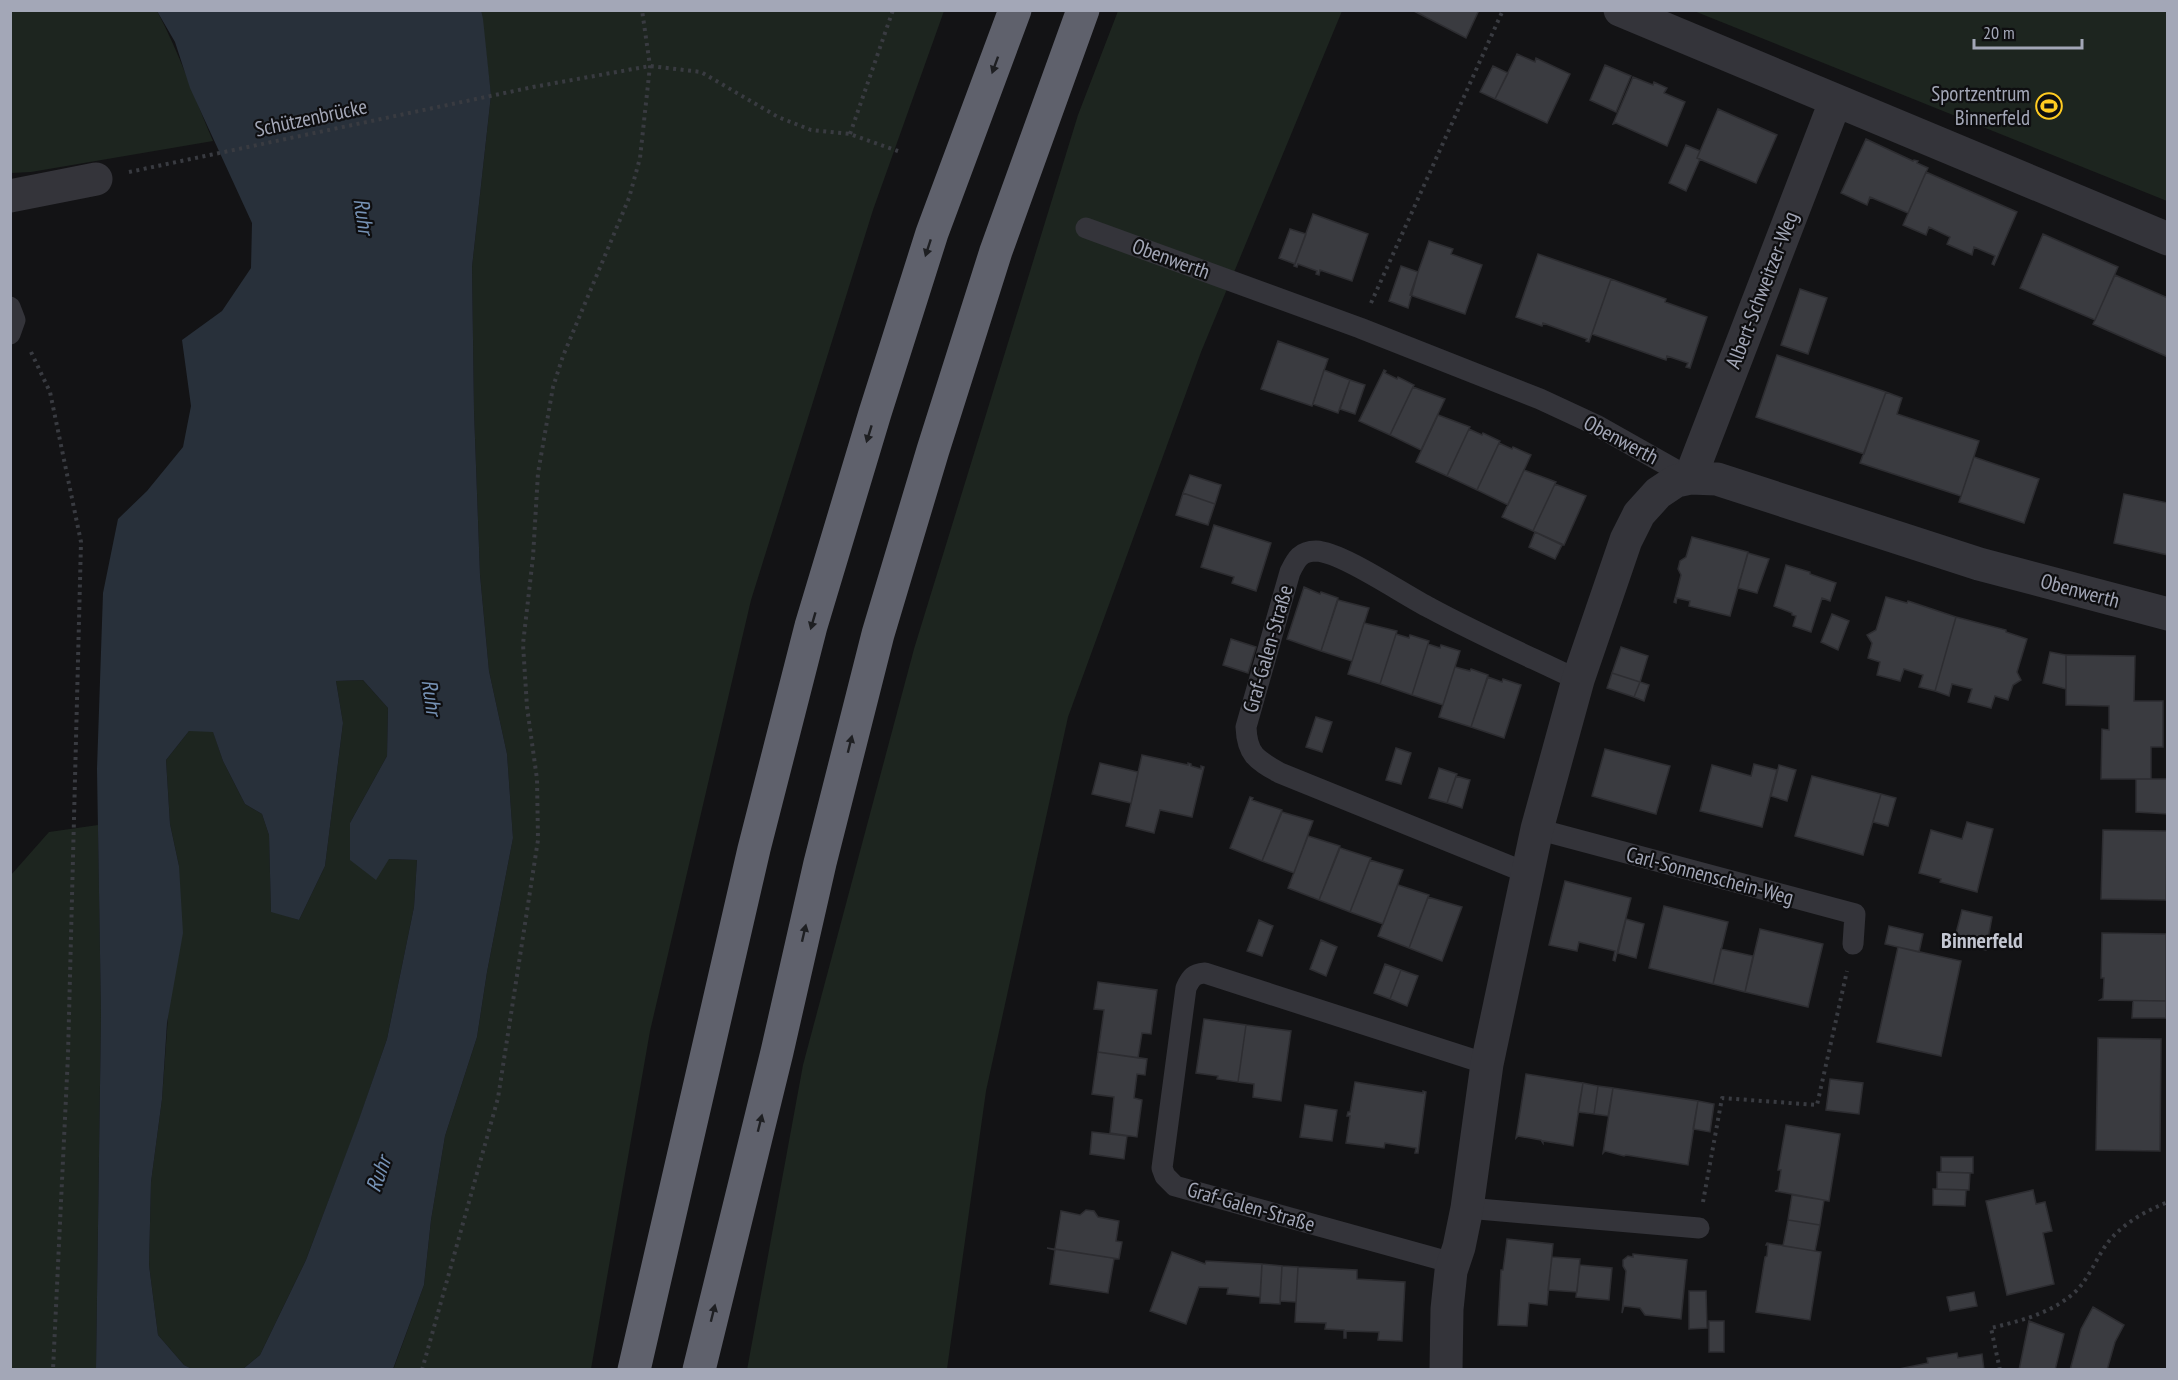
<svg xmlns="http://www.w3.org/2000/svg" width="2178" height="1380" font-family="'PT Sans Narrow',sans-serif">
  <rect width="100%" height="100%" fill="#131315"/>
  <path fill="#1d251f" d="M11,11h146c22,41 37,86 56,130l-182,31 -20,1z
    M481,11h463l-71,199 -122,390 -101,431 -59,338 -198,1 31,-85 7,-65 14,-84 32,-99 10,-65 26,-134 -6,-84 -18,-83 -9,-96 -6,-164 -2,-144 19,-172z
    M1118,11h224l-141,341 -133,365 -82,374 -39,278 -200,1 56,-305 111,-416 164,-534z
    M1694,11h473v190z
    M363,680l25,28 -1,48 -37,67 39,36 28,1 -3,47 -27,132 -29,84 -52,137 -46,95 -17,14h-51l-8,-4 -26,-30 -9,-70 2,-83 11,-83 17,-233 -9,-42 -4,-64 23,-29h24l10,30 22,43 17,10 7,21 2,76 28,9 26,-54 18,-143 -7,-42z
    M98,825l3,190 -5,354 -85,1v-495l38,-43z"/>
  <path fill="#28303a" d="M157,11l324,-1 2,9 8,76 -19,172 2,144 6,164 9,96 18,83 6,84 -26,134 -10,65 -32,99 -14,84 -7,65 -31,84h-150l17,-14 46,-95 52,-138 29,-83 27,-132 3,-47 -28,-1 -13,21 -26,-20v-37l37,-67 1,-48 -25,-28 -27,1 7,42 -18,143 -26,54 -28,-8 -2,-77 -7,-21 -17,-10 -22,-43 -10,-29 -24,-1 -23,29 4,64 9,42 4,67 -16,90 -5,76 -11,83 -2,83 9,70 26,30 8,4h-96l5,-354 -4,-246 6,-176 15,-74 29,-28 36,-44 8,-41 -9,-66 40,-29 29,-43 1,-45 -62,-135 -15,-46z"/>
  <path fill="#3a3b40" stroke="#2d2d31" stroke-width="1.5" d="M1412,10h67l-13,28z
    M1517,54l18,8 1,-4 34,16 -23,49 -52,-24z
    M1605,65l26,11 -15,36 -26,-12z
    M1493,66l15,7 -13,26 -15,-7z
    M1633,77l20,8 1,-3 13,6 -3,5 21,9 -18,44 -51,-23 -3,1z
    M1718,109l59,26 -21,48 -59,-25z
    M1866,139l47,22 1,-1 4,1 -1,2 11,5 -20,45 -38,-16 -3,8 -26,-12z
    M1686,145l14,6 -3,7 3,1 -14,32 -17,-8z
    M1926,172l91,40 -23,53 -2,-1 3,-8 -21,-9 -2,8 -25,-11 3,-7 -21,-10 -3,8 -23,-10z
    M1313,214l55,20 -16,47 -32,-11 -1,5 -3,-1 1,-3 -19,-7 -1,3 -3,-1z
    M1290,229l16,5 -11,30 -16,-6z
    M2043,234l75,33 -23,53 -75,-32z
    M1429,241l24,8 -2,5 31,11 -17,49 -55,-19z
    M1538,254l73,25 -22,63 -3,-1 1,-2 -44,-16 -1,3 -26,-9z
    M1401,266l17,6 -10,36 -19,-7z
    M2115,275l53,23v59l-75,-33z
    M1611,279l55,20 -1,3 42,15 -17,51 -4,-1 2,-4 -21,-7 -1,4 -74,-26z
    M1800,289l27,9 -19,56 -27,-9z
    M1278,341l50,18 -16,47 -51,-17z
    M1777,355l109,37 -22,62 -108,-37z
    M1324,370l26,10 -12,33 -25,-9z
    M1384,370l2,1 -1,2 12,6 1,-2 16,8 -24,50 -31,-14z
    M1350,380l15,5 -10,29 -15,-5z
    M1413,387l32,12 -24,51 -31,-15z
    M1886,392l16,6 -5,16 82,27 -18,55 -101,-33z
    M1438,415l32,12 -23,49 -31,-14z
    M1469,429l13,6 1,-2 17,8 -23,49 -30,-14z
    M1499,443l13,6 1,-2 18,8 -23,50 -31,-15z
    M1974,457l65,22 -15,44 -65,-21z
    M1524,470l32,12 -23,49 -31,-14z
    M1190,475l31,10 -6,19 -32,-11z
    M1555,484l31,12 -22,49 -31,-14z
    M1183,493l32,11 -7,21 -32,-10z
    M2124,494l44,9v52l-54,-12z
    M1214,525l57,18 -15,48 -24,-8 2,-6 -33,-10z
    M1535,532l27,13 -7,14 -26,-12z
    M1692,537l56,15 -18,64 -41,-10 1,-5 -13,-3 -1,5 -2,-1 7,-27 -3,-6 2,-8 6,-4z
    M1748,553l21,6 -12,34 -19,-5z
    M1786,565l24,7v2l26,9 -6,18 -8,-3 -11,34 -18,-6 3,-10 -4,-1v-2l-18,-7z
    M1304,587l16,7 1,-2 17,6 -17,53 -34,-12z
    M1886,597l21,6 1,-2 48,16 -21,74 -16,-4 4,-12 -19,-6 -4,12 -23,-6 3,-13 -12,-4 4,-15 -5,-8 9,-5z
    M1338,600l31,8 -17,53 -31,-10z
    M1832,614l17,7 -11,29 -17,-8z
    M1956,617l50,13v2l21,7 -10,33 4,8 -8,5 -5,15 -13,-4 -4,12 -23,-6 4,-13 -20,-5 -3,12 -14,-5z
    M1364,623l33,8 -17,53 -32,-10z
    M1396,634l13,4 1,-3 19,6 -17,54 -32,-11z
    M1231,639l25,8 -8,26 -25,-8z
    M1428,644l12,4 1,-3 19,6 -17,54 -31,-10z
    M1621,647l27,9 -8,26 -28,-9z
    M2050,652l16,3v34l-23,-6z
    M2066,655l69,1 -1,45h29v46h-12v32h-50l1,-50 7,1v-24l-43,-1z
    M1455,667l15,4 1,-2 17,6 -17,52 -32,-10z
    M1612,673l28,9 -6,15 -27,-9z
    M1488,677l14,5 1,-3 18,6 -17,53 -33,-11z
    M1640,682l9,3 -5,16 -10,-4z
    M1316,717l16,5 -10,30 -16,-5z
    M1396,748l15,5 -10,31 -15,-4z
    M1605,749l65,17 -14,48 -64,-18z
    M1142,755l46,10v-2l3,1v2l10,3v-3l3,1 -12,50 -32,-7 -6,23 -28,-7z
    M1100,763l38,9 -7,31 -39,-9z
    M1754,764l23,6 -15,57 -62,-16 12,-46 39,11z
    M1779,765l17,5 -9,31 -16,-5z
    M1439,768l18,6 -10,29 -18,-5z
    M1456,776l14,4 -8,28 -15,-5z
    M1812,776l69,18 -18,61 -68,-19z
    M2136,779h32v35l-32,-2z
    M1881,794l15,4 -8,28 -15,-4z
    M1250,797l3,1 -1,2 30,10 -20,51 -32,-13z
    M1282,812l31,9 -19,52 -32,-12z
    M1967,822l26,7 -16,63 -37,-10 1,-3 -22,-6 12,-43 31,9z
    M2103,830l64,1 -1,69 -65,-1z
    M1308,836l32,10 -21,54 -31,-12z
    M1340,848l31,10 -21,54 -31,-12z
    M1370,860l33,10 -20,54 -33,-12z
    M1565,881l66,17 -16,63 -2,-1 2,-9 -36,-9 -2,9 -28,-6z
    M1398,885l31,10 -20,53 -31,-12z
    M1428,897l34,10 -20,54 -33,-13z
    M1664,906l64,16 -15,62 -64,-16z
    M1962,910l30,7 -6,33 -32,-9z
    M1626,919l18,5 -8,34 -18,-5z
    M1259,920l14,6 -11,30 -15,-5z
    M1889,926l34,8 -4,18 -34,-8z
    M1760,929l63,15 -15,63 -63,-15z
    M2102,933l64,1v67l-66,-1 3,-2 1,-20h-3z
    M1321,940l16,7 -11,29 -16,-7z
    M1898,947l63,14 -20,95 -64,-14z
    M1721,949l32,7 -8,36 -32,-8z
    M1385,964l16,6 -11,29 -16,-6z
    M1401,970l17,6 -11,30 -17,-7z
    M1098,982l59,8 -6,44 -9,-1 -4,25 -40,-6 6,-42 -10,-1z
    M2133,1001h33v17h-34z
    M1204,1019l42,6 -8,57 -21,-3 1,-3 -22,-3z
    M1246,1025l45,6 -10,70 -28,-4 1,-13 -16,-2z
    M2098,1038l63,1 -1,112 -64,-1z
    M1098,1052l49,7 -2,16 -8,-1 -3,24 8,2 -5,37 -27,-4 4,-36 -22,-3z
    M1526,1074l57,9 -10,63 -30,-5v2l-2,-3 -23,-4 -2,2z
    M1830,1079l33,4 -4,31 -33,-4z
    M1355,1082l68,11v-2l3,1 -8,61h-3l1,-5 -31,-5 -1,5 -38,-5 4,-27h-3l1,-4h2z
    M1583,1083l15,3 -4,28 -16,-2z
    M1598,1086l15,2 -5,28 -14,-2z
    M1613,1088l85,13 -10,64 -62,-10 -2,1 -19,-5 -2,2z
    M1698,1101l16,3 -4,28 -17,-3z
    M1305,1105l32,5 -5,31 -32,-4z
    M1786,1125l54,9 -11,67 -54,-10 3,-1 3,-20h-3z
    M1092,1132l35,4 -3,23 -34,-5z
    M1941,1157h32v16l-32,-1z
    M1937,1172l33,1 -1,17 -32,-1z
    M1933,1189l33,1 -1,16 -32,-1z
    M2033,1190l3,14 9,-2 7,29 -9,2 11,51 -47,11 -21,-94z
    M1792,1195l32,5 -4,25 -32,-5z
    M1086,1210l8,1 4,6 21,4 -3,20 6,1 -3,17 -64,-10 6,-38 19,4z
    M1788,1220l32,5 -5,26 -32,-5z
    M1507,1239l46,5 -6,61 -18,-2 -2,23 -29,-1 3,-55h2z
    M1767,1243l54,9 -11,68 -54,-8 9,-55 2,-1 1,-11h-2z
    M1047,1248l72,11h-5l-6,34 -58,-9 5,-34z
    M1172,1252l33,12 1,-3 56,3 -2,33 -33,-3 1,-6 -29,-1 -13,37 -36,-13z
    M1633,1254l54,6 -6,59 -36,-4 -5,-7 -16,-2 -2,7 4,-42 -3,-5v-6l5,-4 5,1z
    M1552,1257l28,2 -3,33 -29,-2z
    M1262,1264l20,2 -2,38 -20,-1z
    M1580,1265l32,3 -3,32 -33,-3z
    M1282,1266l16,1 -2,35 -16,-1z
    M1298,1267l59,3v9l48,3 -3,59 -24,-1 1,-8 -33,-1v7h-2v-8l-19,-1 1,-6 -31,-1z
    M1689,1291h17l1,37 -18,1z
    M1974,1292l3,14 -27,5 -3,-14z
    M2093,1307l31,18 -9,17 -8,28h-37l11,-41z
    M1709,1321h15v31h-15z
    M2029,1321l35,13 -9,36h-36z
    M1957,1353l1,5 24,-4 2,16h-90l34,-7 -1,-5z"/>
  <g fill="none" stroke-linecap="round" stroke-linejoin="round">
    <path stroke="#393b41" stroke-width="4" stroke-dasharray="3 4.5" stroke-linecap="butt" d="M850,134l43,-124
      M129,172l404,-85 117,-21 51,6 77,45 33,13 39,4 48,17
      M1371,303l132,-293
      M31,352l19,40 31,150 -13,513 -15,315
      M1703,1202l19,-104 95,7 30,-134
      M422,1370l76,-272 40,-258 -1,-61 -10,-72 -4,-63 10,-87 5,-84 15,-86 10,-31 66,-158 11,-40 10,-92 -8,-56
      M2000,1370l-9,-42c29,-7 62,-15 85,-37 14,-14 21,-35 33,-50 16,-19 37,-30 59,-39"/>
    <path stroke="#34343a" stroke-width="21" d="M1086,228l274,100 180,71 56,26 94,53
      M10,307l5,13 -5,14
      M1537,829l318,85 -2,30
      M1527,873l-247,-100c-23,-13 -33,-18 -34,-46l44,-155c6,-12 10,-21 26,-21 26,1 88,44 114,57 48,26 98,48 148,72
      M1467,1208l232,20
      M1453,1263l-278,-77 -10,-10 -3,-8 24,-180c5,-11 8,-14 19,-15l282,91"/>
    <path stroke="#34343a" stroke-width="33" d="M1620,10l548,229
      M10,196l86,-17
      M1690,478l145,-376
      M1446,1370l1,-61 4,-38 8,-24 8,-39 20,-144 50,-235 41,-149 48,-140 13,-26 19,-21 18,-12 14,-3 27,1 262,85 189,50"/>
    <path stroke="#5f616c" stroke-width="33" d="M634,1370l120,-521 57,-223 64,-213 57,-180 83,-223
      M699,1370l78,-318 43,-189 58,-229 55,-184 63,-199 87,-241"/>
  </g>
  <defs><path id="oneway-solid" d="M-6-.8H1V-3.2L6.5 0L1 3.2V.8H-6Z" transform="scale(1.5)"/></defs>
  <g fill="#1e1f22">
    <use href="#oneway-solid" transform="translate(995 65) rotate(110)"/>
    <use href="#oneway-solid" transform="translate(928 248) rotate(108)"/>
    <use href="#oneway-solid" transform="translate(869 434) rotate(107)"/>
    <use href="#oneway-solid" transform="translate(813 621) rotate(106)"/>
    <use href="#oneway-solid" transform="translate(850 744) rotate(-76)"/>
    <use href="#oneway-solid" transform="translate(804 933) rotate(-77)"/>
    <use href="#oneway-solid" transform="translate(760 1123) rotate(-76)"/>
    <use href="#oneway-solid" transform="translate(713 1313) rotate(-76)"/>
  </g>
  <defs>
    <g id="stadium-ring" transform="scale(1.35)"><circle r="9.5" fill="#0e0e10" stroke="#ffcb21" stroke-width="1.5"/><path d="M0-5a6.5 5 0 1 0 0 10a6.5 5 0 1 0 0-10ZM-3.5-1.8h7v3.6h-7Z" fill="#ffcb21"/></g>
  </defs>
  <g fill-rule="evenodd">
    <use href="#stadium-ring" x="2049" y="106"/>
  </g>
  <g text-anchor="middle" stroke-width="4.5" stroke-linejoin="round" paint-order="stroke">
    <g font-size="21" fill="#a3a7b7" stroke="#0e0e10" text-anchor="end">
      <text x="2030" y="101">Sportzentrum<tspan x="2030" dy="24">Binnerfeld</tspan></text>
    </g>
    <g font-size="21" fill="#a3a7b7" stroke="#0e0e10">
      <text transform="translate(311 118) rotate(-12)" y="7">Schützenbrücke</text>
      <text transform="translate(1171 259) rotate(20)" y="7">Obenwerth</text>
      <text transform="translate(1762 290) rotate(-69)" y="7">Albert-Schweitzer-Weg</text>
      <text transform="translate(1621 440) rotate(28)" y="7">Obenwerth</text>
      <text transform="translate(2080 591) rotate(15)" y="7">Obenwerth</text>
      <text transform="translate(1268 649) rotate(-74)" y="7">Graf-Galen-Straße</text>
      <text transform="translate(1710 876) rotate(15)" y="7">Carl-Sonnenschein-Weg</text>
      <text transform="translate(1251 1207) rotate(16)" y="7">Graf-Galen-Straße</text>
    </g>
    <g font-size="22" font-style="italic" fill="#7692b5" stroke="#0e0e10">
      <text transform="translate(364 216) rotate(82)" y="8">Ruhr</text>
      <text transform="translate(432 697) rotate(82)" y="8">Ruhr</text>
      <text transform="translate(378 1174) rotate(-70)" y="8">Ruhr</text>
    </g>
    <g font-size="22" font-weight="bold" fill="#c4c7d2" stroke="#0e0e10">
      <text x="1982" y="948">Binnerfeld</text>
    </g>
  </g>
  <rect width="2178" height="1380" fill="none" stroke="#a3a7b7" stroke-width="24"/>
  <path d="M1974 39v9h108v-9" fill="none" stroke="#a3a7b7" stroke-width="3"/>
  <text x="1983" y="39" font-size="18" fill="#a3a7b7" stroke="#0e0e10" stroke-width="4.5" paint-order="stroke">20 m</text>
</svg>
